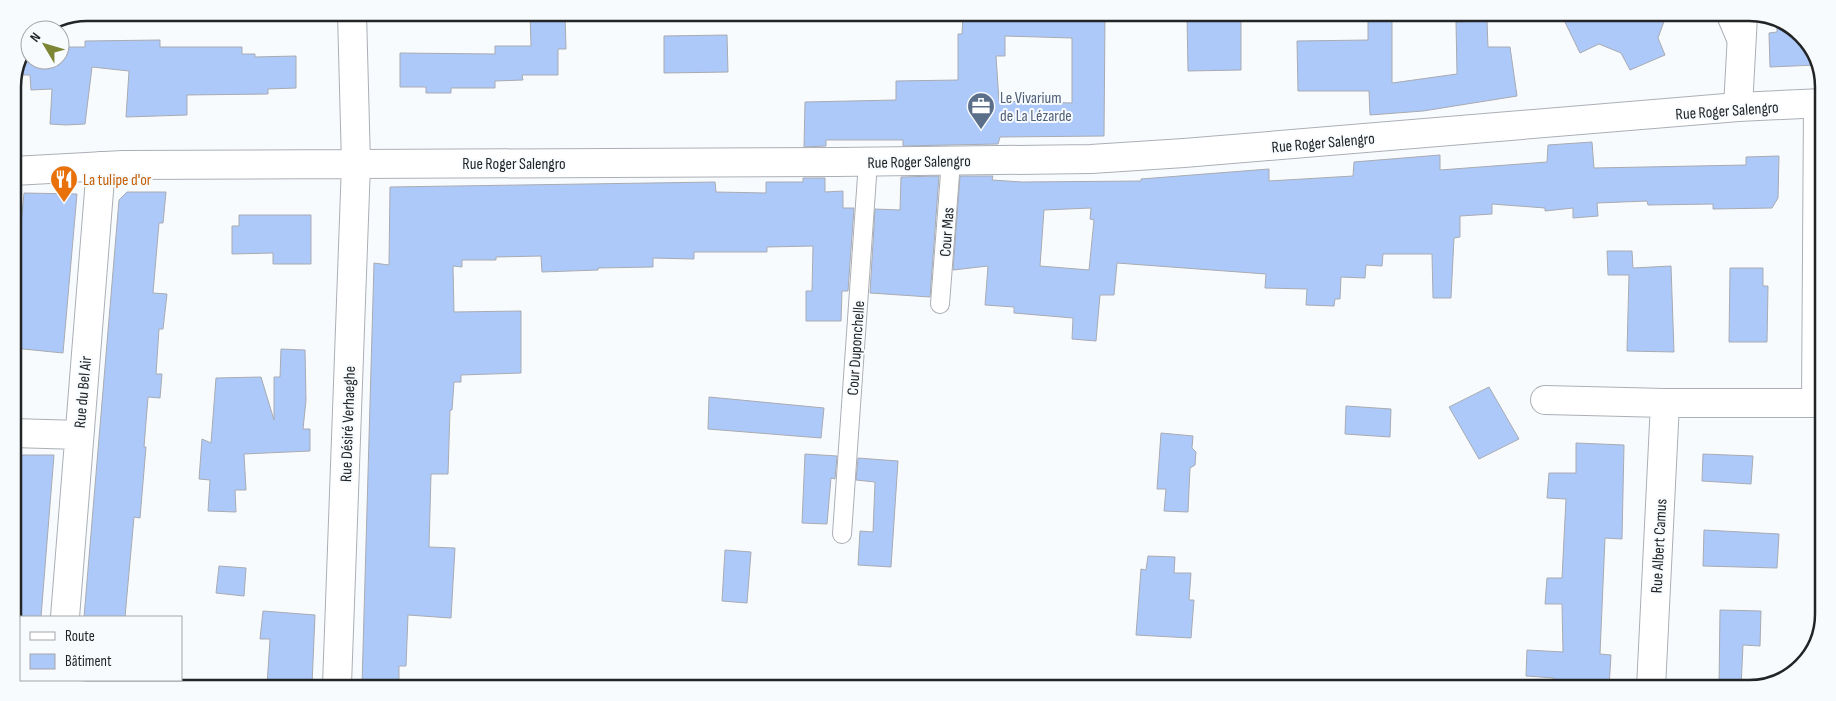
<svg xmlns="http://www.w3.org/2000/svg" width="1836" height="701" font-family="'Sofia Sans Condensed',sans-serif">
  <rect width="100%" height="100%" fill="#f8fbfe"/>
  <path fill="#adc9fa" stroke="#a8abb1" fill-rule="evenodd" d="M530,14h35l1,35h-8v26h-36l1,5 -28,1v7h-44v5h-25v-6h-26v-34l95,1v-8h36z
    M963,15h142l-1,121 -104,1 -2,7 -95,2v-6h-77v6l-22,1 1,-45 91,-2v-19l62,-1v-46h4zM1005,36l67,2v65l-73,-2 -3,-45h9z
    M1187,15h54v55l-53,1z
    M1368,16h24v67l65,-9 -1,-52 31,-1 1,26h22l7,49 -94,15 -53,4 -1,-24h-71l-1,-50 71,-1z
    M1562,16h104l-8,22 7,17 -35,15 -9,-17 -22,-9 -19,9z
    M1777,19l31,22 9,24 -47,2 -1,-34 8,-1z
    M727,35l1,37 -64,1v-37z
    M160,40v7h82v7h13v3l41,-1v32l-28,1v5l-81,1v20l-61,2 3,-46 -37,-4 -7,57 -19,1 -16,-1 2,-35 -21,1 -1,-15h-14l13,-28h1v13h30v-13h25v-6z
    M1592,142l2,26 152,-3v-8l33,-1 -1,42 -6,10 -59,1v-5l-65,1 -1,-4 -50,2 1,13 -25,2v-10l-28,3v-3l-53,-4v10l-32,2v21l-6,1 -3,60h-18l-1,-44h-49l-1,12 -16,-1 -1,13 -24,-1 -1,22h-5l-1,7 -28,-1 1,-16 -42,-1 1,-14 -149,-11 -3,32h-14l-4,46 -24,-2 1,-21 -59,-5v-6l-29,-2 3,-39 -35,4 7,-94h33l-1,4 30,2 119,-1v-2l128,-10v12l84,-5 1,-14 86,-7v15l107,-8 1,-17zM1091,208l-1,11 4,1 -5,50 -49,-4 4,-56z
    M939,176l-9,121 -60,-4 5,-84 25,1 1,-33z
    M803,178h22v14l18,-1v17h11l-6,83h-6l-1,30h-35v-30h6l1,-45 -46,1v5h-73v7l-41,-1v9l-55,1v2l-56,2 -1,-16 -45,1v3h-34v7l-9,-1 1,46 67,-1v62l-60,2v7h-7l-2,28h-2l-2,64h-17l-2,73 26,1 -4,70 -43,-3 -2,51h-7v19h-37l12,-422 15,2 1,-78 325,-5 1,10 50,1v-11h37z
    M127,192h39l-3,31h-4l-6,70 14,1 -4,35h-4l-3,45h6l-2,24 -12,-1 -4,50h2l-6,71 -6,-1 -9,100h-41l35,-417z
    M24,193l53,1 -14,159 -50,-5v-70h3z
    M239,215h72v49h-38v-11l-41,1v-28h7z
    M1607,251h25l1,17 38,-2 3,86 -47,-1 2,-76h-21z
    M1730,268h33v18h5l-1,56h-38z
    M281,349l24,1 1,50 -3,29h7v22l-66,3 2,36h-11l1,22 -28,-1 2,-31 -11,-1 3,-40 9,4 5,-65 45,-1 13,43v-43h6z
    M1489,387l30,52 -40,20 -30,-52z
    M709,397l115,11 -3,30 -113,-9z
    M1346,406l45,3 -1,28 -45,-3z
    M1161,433l32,3 -1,12 4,4 -1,13 -5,3 -2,44 -24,-1 2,-22h-9z
    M1576,443l48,2 -2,94 -17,-1 -5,116 11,1 -2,33h-56l1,-10 -28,-2 1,-26 36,2 -1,-48h-17l2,-26h15l4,-79 -19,-1 2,-25h27z
    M805,454l32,2 -2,23 -4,-1 -4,46 -25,-1z
    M1703,454l50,2 -2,28 -49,-3z
    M13,455h41l-13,162h-28z
    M858,458l40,3 -7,106 -33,-2 2,-34 13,1 2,-50 -19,-2z
    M1704,530l75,4 -2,34 -74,-2z
    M725,550l26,2 -4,51 -25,-2z
    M1148,556l27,1 -1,16h17l-2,27h5l-3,38 -55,-3 5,-66 5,1z
    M219,566l27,2 -2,28 -28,-3z
    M1720,610l41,1 -1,35 -17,-1 -2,43h-22z
    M263,611l52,4 -3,70h-45l3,-46h-10z"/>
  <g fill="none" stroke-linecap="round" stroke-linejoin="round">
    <g stroke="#abafb5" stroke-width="20">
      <path id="lane" d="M1726,16l12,28
        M940,304l11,-143
        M842,534l26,-372"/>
    </g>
    <g stroke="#abafb5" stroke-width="30">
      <path id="street" d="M352,13l4,151
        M1738,107l5,-91
        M1545,400l120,3h156
        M1816,403l2,-300
        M13,433l66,2
        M65,617l36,-451
        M61,683v-3
        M1651,688l14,-285"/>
    </g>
    <g stroke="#abafb5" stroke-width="30">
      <path id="secondary" d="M13,171l110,-6 713,-3 255,-3 93,-6 554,-46 85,-4
        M337,685l19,-521"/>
    </g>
    <use href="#lane" stroke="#fff" stroke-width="18"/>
    <use href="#street" stroke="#fff" stroke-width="28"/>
    <use href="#secondary" stroke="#fff" stroke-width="28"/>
  </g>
  <defs>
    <g id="office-pin" transform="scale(1.4375)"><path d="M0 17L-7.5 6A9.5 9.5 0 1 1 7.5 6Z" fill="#5c6f8a" stroke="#f8fbfe"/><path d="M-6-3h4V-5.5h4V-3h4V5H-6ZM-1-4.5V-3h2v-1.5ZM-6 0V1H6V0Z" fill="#fff"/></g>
    <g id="restaurant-pin" transform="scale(1.4375)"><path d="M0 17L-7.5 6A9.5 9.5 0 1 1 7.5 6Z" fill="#e8710a" stroke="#f8fbfe"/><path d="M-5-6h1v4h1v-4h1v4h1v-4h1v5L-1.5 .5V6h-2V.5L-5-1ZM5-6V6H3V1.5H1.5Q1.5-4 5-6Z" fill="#fff"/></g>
  </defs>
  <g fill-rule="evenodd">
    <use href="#office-pin" x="981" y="106"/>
    <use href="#restaurant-pin" x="64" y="179"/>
  </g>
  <g text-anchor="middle" stroke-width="4" stroke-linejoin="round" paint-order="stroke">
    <g font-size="16" fill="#4e5e75" stroke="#f8fbfe" text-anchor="start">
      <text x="1000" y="103">Le Vivarium<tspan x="1000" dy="18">de La Lézarde</tspan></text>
    </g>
    <g font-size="16" fill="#232426" stroke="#f8fbfe">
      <text transform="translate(1727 110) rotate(-4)" y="6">Rue Roger Salengro</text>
      <text transform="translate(1323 142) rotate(-5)" y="6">Rue Roger Salengro</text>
      <text transform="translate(919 161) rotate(-1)" y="6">Rue Roger Salengro</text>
      <text x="514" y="169">Rue Roger Salengro</text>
      <text transform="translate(946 232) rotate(-86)" y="6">Cour Mas</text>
      <text transform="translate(855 348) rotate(-86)" y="6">Cour Duponchelle</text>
      <text transform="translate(82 392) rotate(-85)" y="6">Rue du Bel Air</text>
      <text transform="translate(347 424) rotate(-88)" y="6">Rue Désiré Verhaeghe</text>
      <text transform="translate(1658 546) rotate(-87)" y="6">Rue Albert Camus</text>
    </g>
    <g font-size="16" fill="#c56008" stroke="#f8fbfe" text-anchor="start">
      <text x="83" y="185">La tulipe d'or</text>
    </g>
  </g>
  <path d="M0 0H1836V701H0ZM87 21H1749A66 66 0 0 1 1815 87V614A66 66 0 0 1 1749 680H87A66 66 0 0 1 21 614V87A66 66 0 0 1 87 21Z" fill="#f8fbfe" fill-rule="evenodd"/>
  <path fill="none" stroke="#232426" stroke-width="2.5" d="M87 21H1749A66 66 0 0 1 1815 87V614A66 66 0 0 1 1749 680H87A66 66 0 0 1 21 614V87A66 66 0 0 1 87 21Z"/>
  <rect x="20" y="616" width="162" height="65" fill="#f8fbfe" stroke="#a3a5a8"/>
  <rect x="30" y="632" width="25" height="8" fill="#ffffff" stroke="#a3a5a8"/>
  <text x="65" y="641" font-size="15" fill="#232426">Route</text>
  <rect x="30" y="654" width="25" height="15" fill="#adc9fa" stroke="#a3a5a8"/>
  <text x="65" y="666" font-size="15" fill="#232426">Bâtiment</text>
  <g transform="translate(45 45) rotate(308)"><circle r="24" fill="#f8fbfe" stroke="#a3a5a8"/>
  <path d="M0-4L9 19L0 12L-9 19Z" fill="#7d8632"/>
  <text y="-8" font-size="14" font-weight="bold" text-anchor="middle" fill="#232426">N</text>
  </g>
</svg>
